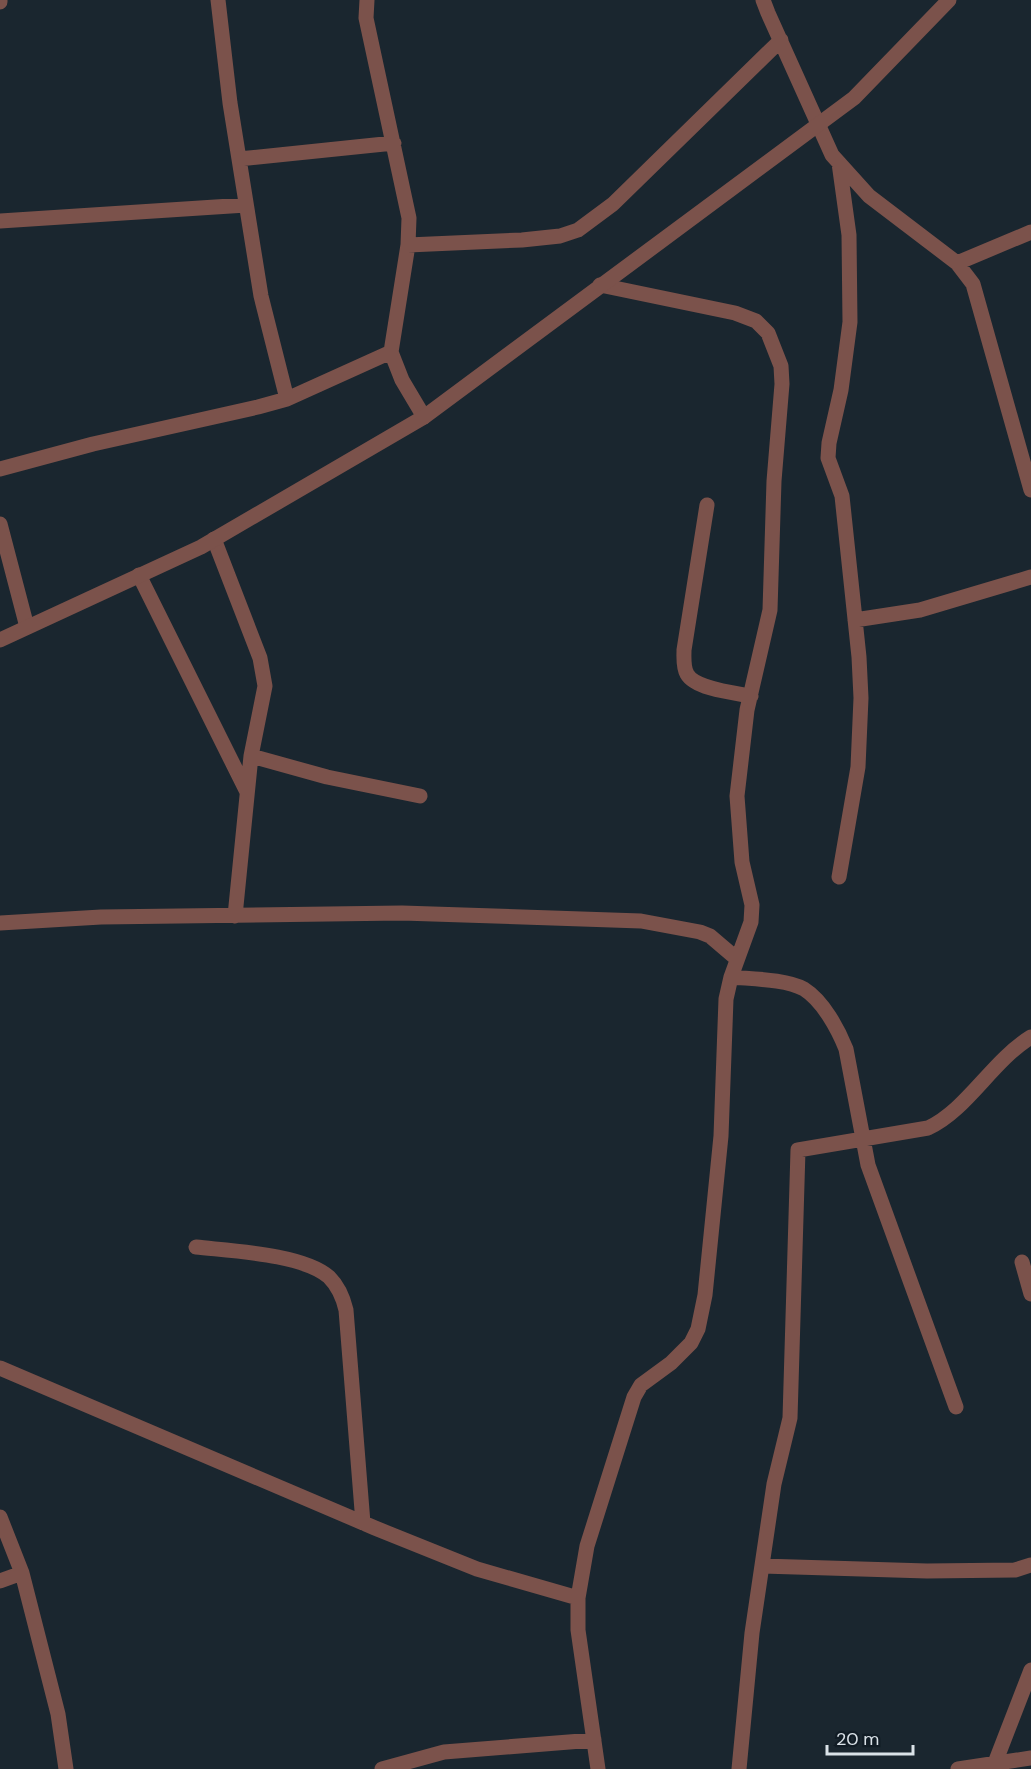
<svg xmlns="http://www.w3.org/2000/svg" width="1031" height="1769" font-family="'DM Sans',sans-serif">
  <rect width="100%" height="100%" fill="#1a262f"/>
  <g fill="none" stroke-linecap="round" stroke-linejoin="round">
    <path stroke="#7b524b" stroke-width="15" d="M218,0l12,103 31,193 26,103
      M367,0l-1,18 43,200 -1,27 -17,107 11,28 22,37
      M763,0l5,13 64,142 37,41 88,67 16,21 58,206
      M0,2v-2
      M239,159l155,-16
      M0,221l246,-16
      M408,245l114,-5 38,-4 18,-6 35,-26 168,-164
      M957,263l74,-31
      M0,469l93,-25 165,-37 29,-8 104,-47
      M707,505l-23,145c0,8 -1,17 3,24 8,15 48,19 64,22
      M0,524l27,103
      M214,539l46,119 5,28 -14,70 -16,160
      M139,575l108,217
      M855,620l65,-10 111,-33
      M251,756l76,21 93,19
      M839,877l19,-110 3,-69 -2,-41 -17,-161 -14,-38 1,-15 12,-53 9,-68 -1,-87 -10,-72
      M0,923l101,-6 301,-4 239,8 59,11 10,4 27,23
      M731,977c20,2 55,2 73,12 19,12 34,40 42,60l22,116 88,242
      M196,1247c35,4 107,7 133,30 10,10 14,20 17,33l17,213
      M1022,1262l9,32
      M0,1368l375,160 102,41 101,29
      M0,1517l22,56 36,141 8,55
      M762,1566l165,5 88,-1 16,-5
      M0,1581l22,-8
      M995,1763l36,-93
      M382,1769l62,-17 150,-12
      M598,1769l-20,-139v-32l9,-52 47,-149 7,-12 30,-22 20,-20 7,-14 7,-34 16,-159 5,-137 5,-22 20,-55 1,-17 -10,-43 -5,-66 10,-86 23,-100 4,-129 8,-97 -1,-18 -13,-33 -12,-12 -21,-8 -135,-28
      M739,1769l13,-136 22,-149 16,-66 8,-268 130,-22c39,-18 64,-67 103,-91
      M958,1769l73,-11"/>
    <path stroke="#7b524b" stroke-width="15" d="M0,640l201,-93 223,-130 430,-319 95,-98"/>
  </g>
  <path d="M827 1745v9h86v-9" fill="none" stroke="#dae2e8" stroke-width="3"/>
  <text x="836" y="1745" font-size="18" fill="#dae2e8" stroke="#111c25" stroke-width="4.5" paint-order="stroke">20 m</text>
</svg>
